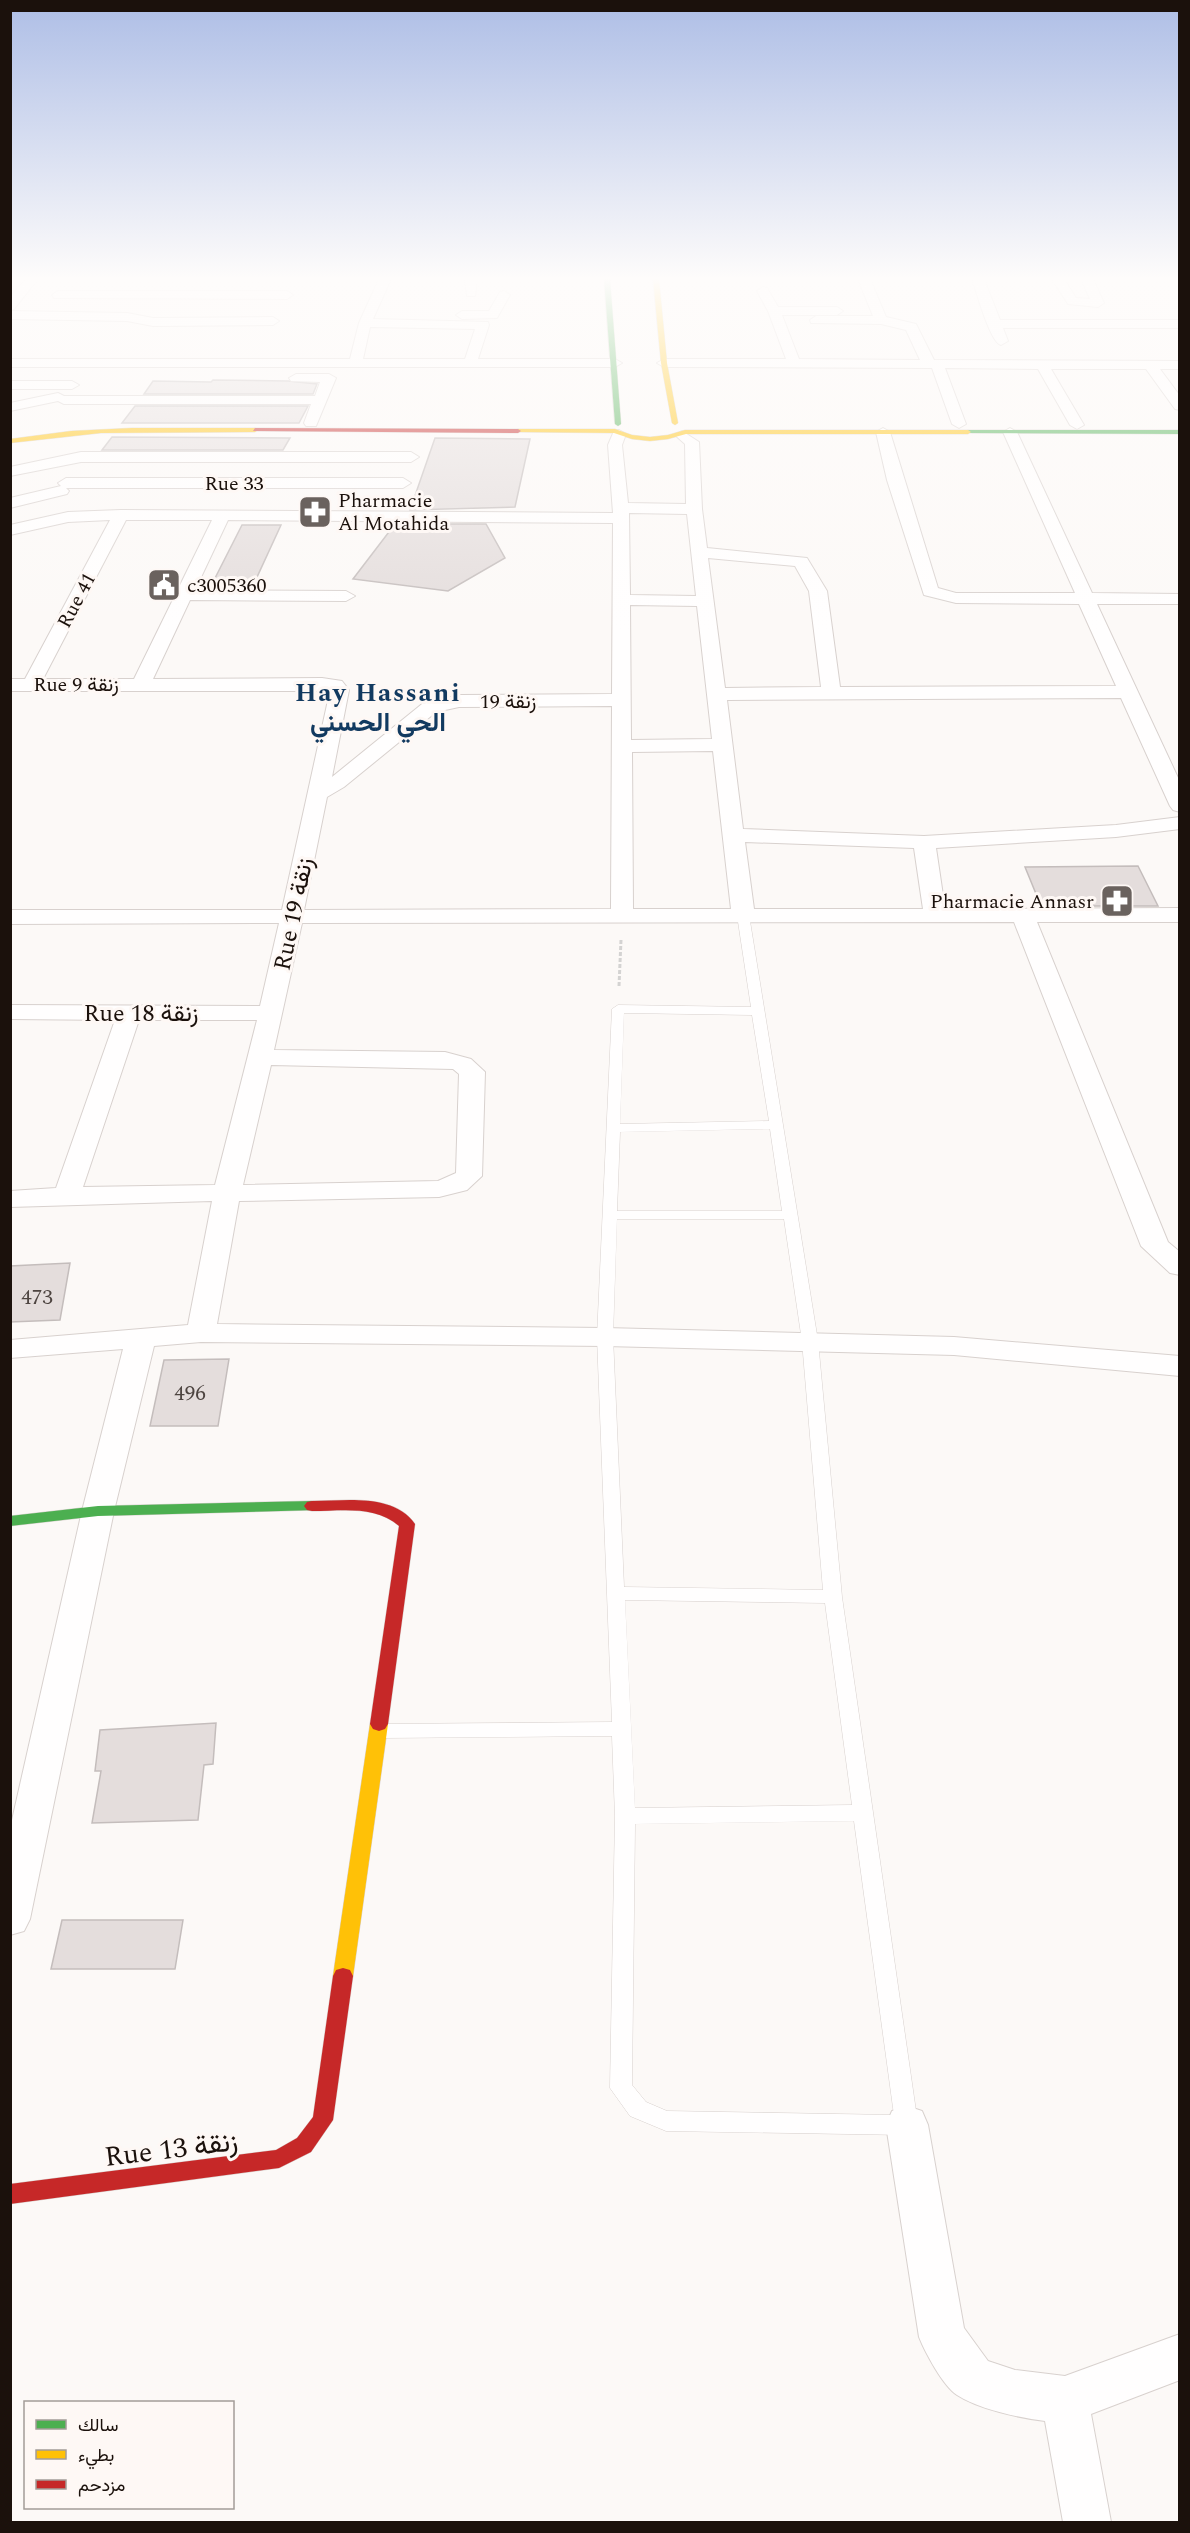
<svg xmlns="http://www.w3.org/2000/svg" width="1190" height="2533" viewBox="0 0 1190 2533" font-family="Spectral,Vazirmatn,serif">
  <rect width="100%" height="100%" fill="#fcf9f7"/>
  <g fill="#e4dddc" stroke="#c4bdbc" stroke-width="1.5">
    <polygon points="213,380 288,381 317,384 313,394 144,394 153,381 211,382"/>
    <polygon points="135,406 308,406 299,423 122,423"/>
    <polygon points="112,437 290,438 283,450 102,450"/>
    <polygon points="435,438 530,439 515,507 410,510"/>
    <polygon points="395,524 486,524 505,558 448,591 353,579"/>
    <polygon points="242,525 281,525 252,588 210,588"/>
    <polygon points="1138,866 1158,906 1041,906 1025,867"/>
    <polygon points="70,1263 60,1320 10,1322 10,1266"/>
    <polygon points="229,1359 218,1426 150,1426 164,1360"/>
    <polygon points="216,1723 213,1764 204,1765 198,1820 92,1823 101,1771 95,1771 100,1730"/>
    <polygon points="62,1920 183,1920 175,1969 51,1969"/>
  </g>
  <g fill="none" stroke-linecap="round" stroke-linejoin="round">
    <g stroke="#d8d1ce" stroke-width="1">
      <path id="lane" d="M 743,911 L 749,915 L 818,1341 L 842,1597 L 918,2125 L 915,2132 L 907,2135 L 666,2131 L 630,2116 L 610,2088 L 615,1816 L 612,1736 L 381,1738 L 374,1736 L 371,1731 L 374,1726 L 381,1724 L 612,1722 L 597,1337 L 612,1009 L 618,1005 L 751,1007 L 737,915 ZM 624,1013 L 752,1015 L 769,1121 L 620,1124 ZM 770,1129 L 782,1211 L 617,1211 L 620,1132 ZM 617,1219 L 784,1219 L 802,1341 L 823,1590 L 624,1587 L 613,1337 ZM 625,1600 L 825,1603 L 852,1805 L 635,1808 ZM 854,1821 L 894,2115 L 667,2111 L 646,2102 L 632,2085 L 635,1824 Z"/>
    </g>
    <g stroke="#d8d1ce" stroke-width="2">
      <g id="street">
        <polygon points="26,279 38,279 14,309 10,310 10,297"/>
        <path d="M 379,279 L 391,279 L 373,319 L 488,322 L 489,325 L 478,359 L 615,359 L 622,363 L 615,367 L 10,367 L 10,359 L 350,359 L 359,323 ZM 370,327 L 475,329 L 465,359 L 363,359 Z"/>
        <polygon points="465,279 477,279 475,296 467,296"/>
        <polygon points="858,279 870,279 886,317 916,324 934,360 1180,361 1180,369 1160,369 1180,396 1180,410 1175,409 1146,369 1051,369 1084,425 1077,429 1070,425 1038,369 945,368 966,424 959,428 952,424 932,368 664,367 657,363 664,359 786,359 768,311 757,291 763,287 767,288 778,307 837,307 843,311 837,315 782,315 799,359 920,360 906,330 881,324 811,323 810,320 816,316 873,316"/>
        <path d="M 972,279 L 984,279 L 1000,320 L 1180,320 L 1180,328 L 1003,328 L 1008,341 L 1001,345 C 990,342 977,293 972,279 Z"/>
        <polygon points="1052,279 1064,279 1076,298 1090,299 1081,279 1093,279 1104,303 1098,307 1068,304"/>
        <polygon points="58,291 287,291 293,295 287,299 54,298 52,295"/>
        <polygon points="504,291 510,295 497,318 462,319 456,315 462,311 489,311 500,292"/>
        <polygon points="10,311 127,313 153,318 273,317 279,321 273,325 153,326 127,321 10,319"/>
        <polygon points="296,374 329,374 336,378 316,426 306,426 304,423 311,404 64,404 58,401 10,411 10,403 58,393 64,396 315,396 320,382 291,381 289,378"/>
        <polygon points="10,381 72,381 79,385 72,389 10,389"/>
        <path d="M 883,428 L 890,432 L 938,588 L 956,593 L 1075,593 L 1003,432 L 1010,428 L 1017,432 L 1092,593 L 1180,594 L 1180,604 L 1097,604 L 1180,782 L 1180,812 L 1173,810 L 1170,806 L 1121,698 L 727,700 L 743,829 L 924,836 L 1116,825 L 1180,817 L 1180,829 L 1116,837 L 936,848 L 945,909 L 1180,908 L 1180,922 L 1037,922 L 1168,1242 L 1180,1252 L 1180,1275 L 1170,1273 L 1141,1246 L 1014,922 L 302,923 L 274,1050 L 445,1052 L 471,1059 L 485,1072 L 482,1176 L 467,1190 L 439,1197 L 239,1201 L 217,1324 L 605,1328 L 954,1337 L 1180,1356 L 1180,1376 L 954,1355 L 605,1346 L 201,1342 L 154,1346 L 114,1511 L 30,1919 L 24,1931 L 10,1935 L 10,1829 L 82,1511 L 123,1349 L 10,1358 L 10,1340 L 188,1325 L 212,1201 L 10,1207 L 10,1191 L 56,1188 L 115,1020 L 10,1019 L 10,1005 L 260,1006 L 279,923 L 10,924 L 10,910 L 282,910 L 330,691 L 10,691 L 10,679 L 25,679 L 110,520 L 68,522 L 10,535 L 10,525 L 68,512 L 121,510 L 613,513 L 608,445 L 614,431 L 619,430 L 626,434 L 622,445 L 628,503 L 686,504 L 685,444 L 675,435 L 682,431 L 699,442 L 702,509 L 707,548 L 807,558 L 827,591 L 840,687 L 1116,686 L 1079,604 L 956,603 L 924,595 L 887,480 L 876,432 ZM 629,513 L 687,514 L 696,596 L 630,595 ZM 126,520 L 212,520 L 134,679 L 43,679 ZM 228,520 L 613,523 L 612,694 L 459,695 L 422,704 L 332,777 L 349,690 L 342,681 L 322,678 L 153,679 L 190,600 L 346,601 L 355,596 L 346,591 L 195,590 ZM 708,558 L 795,566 L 809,591 L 821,687 L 725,688 ZM 630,605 L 697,606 L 712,739 L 631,740 ZM 612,706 L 611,909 L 304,910 L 327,797 L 344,787 L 436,712 L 459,707 ZM 713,751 L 731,909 L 633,909 L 632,752 ZM 745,842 L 914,848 L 923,909 L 754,909 ZM 139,1020 L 257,1020 L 215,1185 L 83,1187 ZM 271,1065 L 453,1069 L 459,1074 L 456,1173 L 438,1181 L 243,1185 Z"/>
        <polygon points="81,452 411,452 419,457 411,462 81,462 10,476 10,467"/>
        <polygon points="66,478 403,478 411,483 403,488 66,488 69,491 67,494 10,508 10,498 61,486 58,483"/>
        <path d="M 907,2106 L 922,2111 L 928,2125 L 964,2328 L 988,2361 L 1015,2370 L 1065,2376 L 1180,2334 L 1180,2380 L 1091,2414 L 1111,2522 L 1063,2522 L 1045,2421 C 1020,2418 978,2409 957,2395 C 943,2386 925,2352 919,2337 L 886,2125 L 892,2111 Z"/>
      </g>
    </g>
    <g stroke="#d8d1ce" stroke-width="1">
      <g id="fast">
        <polygon points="604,279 610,279 621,424 618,426 615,424"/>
        <polygon points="968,430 1180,430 1180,434 966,433"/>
        <polygon points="312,1501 317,1502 320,1506 317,1510 98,1516 10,1526 10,1516 98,1506"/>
      </g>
    </g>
    <g stroke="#d8d1ce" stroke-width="1">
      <g id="slow">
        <polygon points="653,279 659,279 667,363 678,423 675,425 672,423 661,363"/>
        <polygon points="132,428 255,428 258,430 255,432 101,433 10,443 10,439 71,431"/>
        <polygon points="518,429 615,429 632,435 650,437 668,435 685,430 968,430 971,432 968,434 686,434 668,439 650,441 632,439 614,433 516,432"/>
        <polygon points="379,1717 385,1719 388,1724 353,1976 350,1982 343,1984 336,1982 333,1976 370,1724 373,1719"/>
      </g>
    </g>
    <g stroke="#d8d1ce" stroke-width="1">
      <g id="jam">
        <polygon points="255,428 518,429 521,431 518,433 253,431"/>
        <path d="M 350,1500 C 373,1500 401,1503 415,1524 L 388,1724 L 385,1729 L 379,1731 L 373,1729 L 370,1724 L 399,1526 C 375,1505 342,1511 312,1511 L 307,1510 L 304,1506 L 307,1502 L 312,1501 Z"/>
        <polygon points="343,1968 350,1970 353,1976 333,2120 311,2152 279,2168 10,2204 10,2184 276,2150 297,2138 313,2117 333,1976 336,1970"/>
      </g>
    </g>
    <polyline stroke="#d4d3d2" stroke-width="3" stroke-dasharray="4 2" stroke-linecap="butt" points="619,986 621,940"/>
    <use href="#lane" fill="#fffefe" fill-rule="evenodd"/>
    <use href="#street" fill="#fffefe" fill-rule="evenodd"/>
    <use href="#fast" fill="#4caf50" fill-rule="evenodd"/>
    <use href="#slow" fill="#ffc107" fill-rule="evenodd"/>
    <use href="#jam" fill="#c62828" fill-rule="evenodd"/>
  </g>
  <linearGradient id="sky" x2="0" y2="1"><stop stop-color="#aebee6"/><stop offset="0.44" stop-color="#fefcfb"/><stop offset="1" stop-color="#fefcfb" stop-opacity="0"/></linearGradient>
  <rect width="1190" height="633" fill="url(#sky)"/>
  <defs>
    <g id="pharmacy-square" transform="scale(1.725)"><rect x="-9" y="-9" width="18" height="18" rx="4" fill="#6a625e" stroke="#fef8f5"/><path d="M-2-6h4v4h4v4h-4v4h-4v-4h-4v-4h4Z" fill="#fff"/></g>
    <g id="civic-square" transform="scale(1.725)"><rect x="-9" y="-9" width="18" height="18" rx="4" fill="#6a625e" stroke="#fef8f5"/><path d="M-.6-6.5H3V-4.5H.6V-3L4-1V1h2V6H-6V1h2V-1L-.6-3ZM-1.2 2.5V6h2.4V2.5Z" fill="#fff"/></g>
  </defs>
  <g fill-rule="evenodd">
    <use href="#pharmacy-square" x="315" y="512"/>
    <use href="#civic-square" x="164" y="585"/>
    <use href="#pharmacy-square" x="1117" y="901"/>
  </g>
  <g text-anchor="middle" stroke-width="6" stroke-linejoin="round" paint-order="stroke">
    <g font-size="20" fill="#1b110c" stroke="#fef8f5">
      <text x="234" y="490">Rue 33</text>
      <text transform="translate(76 600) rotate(-62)" y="7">Rue 41</text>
      <text x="76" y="691">Rue 9 زنقة</text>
      <text x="508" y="708">19 زنقة</text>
    </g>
    <g font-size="20" fill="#1b110c" stroke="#fef8f5" text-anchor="start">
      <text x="338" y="507">Pharmacie<tspan x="338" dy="23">Al Motahida</tspan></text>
      <text x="187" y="592">c3005360</text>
      <text x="1094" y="908" text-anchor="end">Pharmacie Annasr</text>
    </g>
    <g font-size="21" fill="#4d4440">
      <text x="37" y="1304">473</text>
      <text x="190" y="1400">496</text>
    </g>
    <g font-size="24" fill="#1b110c" stroke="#fef8f5">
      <text transform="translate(293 914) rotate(-78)" y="8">Rue 19 زنقة</text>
      <text x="141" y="1021">Rue 18 زنقة</text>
    </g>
    <g font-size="26" font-weight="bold" letter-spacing="1.5" fill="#123a60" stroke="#fef8f5">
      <text x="378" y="701">Hay Hassani<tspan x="378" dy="30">الحي الحسني</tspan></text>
    </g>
    <g font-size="28" fill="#1b110c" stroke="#fef8f5">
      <text transform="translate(171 2148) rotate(-7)" y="10">Rue 13 زنقة</text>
    </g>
  </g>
  <rect width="1190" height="2533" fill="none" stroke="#1b110c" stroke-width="24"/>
  <rect x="24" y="2401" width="210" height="108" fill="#fef8f5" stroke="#a39c98" stroke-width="1.5"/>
  <rect x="36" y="2420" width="30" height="9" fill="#4caf50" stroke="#a39c98" stroke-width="1.5"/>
  <text x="78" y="2431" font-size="18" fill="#1b110c">سالك</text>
  <rect x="36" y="2450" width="30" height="9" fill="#ffc107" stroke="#a39c98" stroke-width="1.5"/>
  <text x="78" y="2461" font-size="18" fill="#1b110c">بطيء</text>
  <rect x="36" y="2480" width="30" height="9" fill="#c62828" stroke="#a39c98" stroke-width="1.5"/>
  <text x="78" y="2491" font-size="18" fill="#1b110c">مزدحم</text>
</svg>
